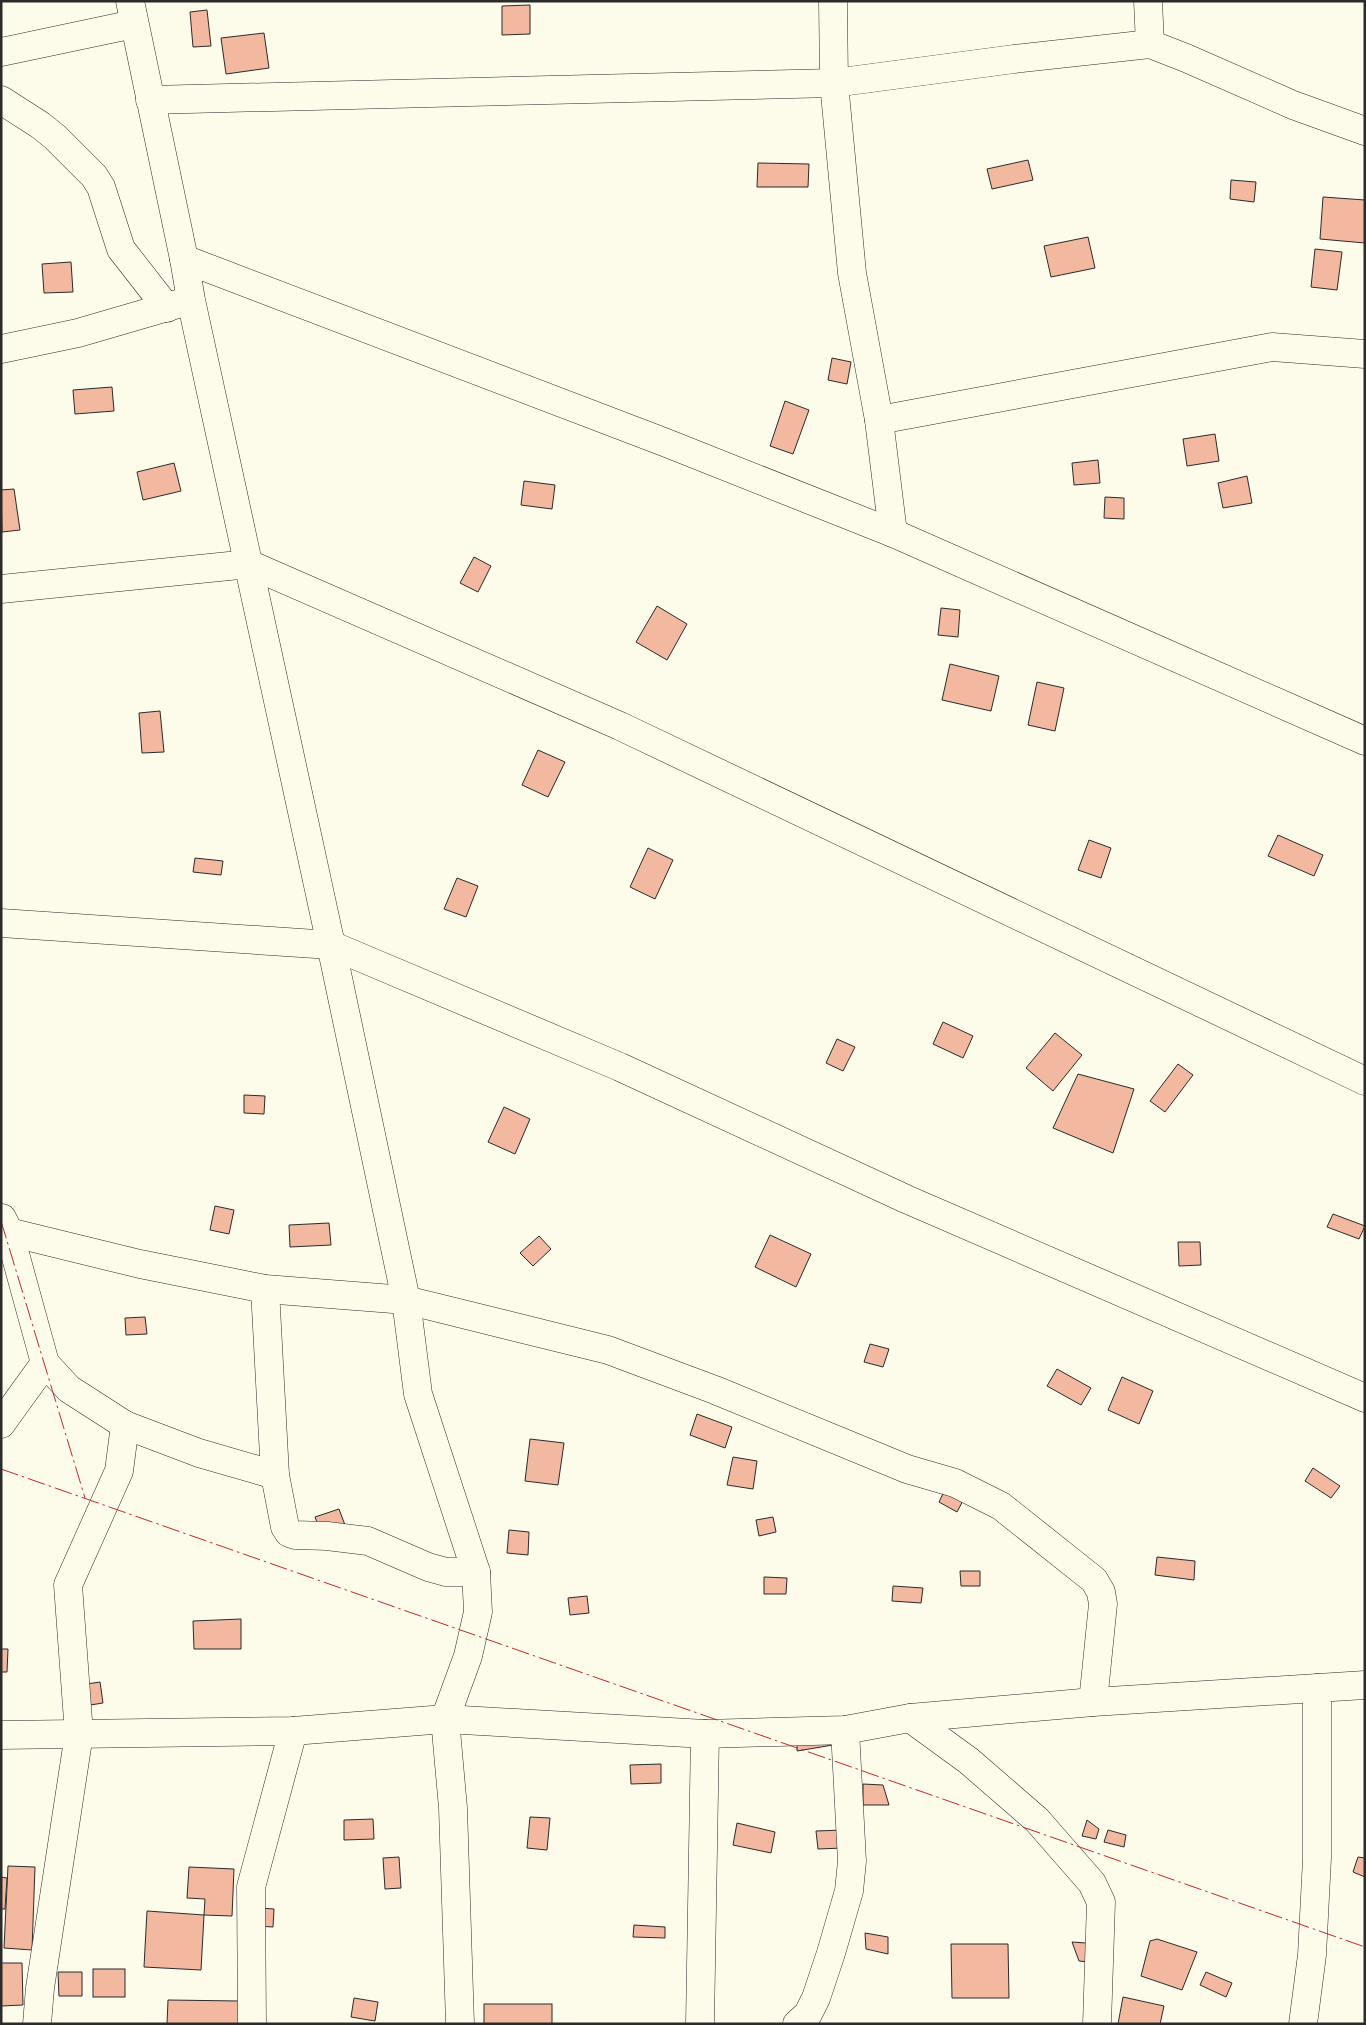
<svg xmlns="http://www.w3.org/2000/svg" width="1366" height="2025" viewBox="0 0 1366 2025" font-family="Manrope,sans-serif">
  <rect width="100%" height="100%" fill="#fdfbea"/>
  <g fill="#f2b8a0" stroke="#2b2b2b">
    <polygon points="530,5 530,34 502,35 502,6"/>
    <polygon points="207,10 211,46 193,47 190,12"/>
    <polygon points="264,33 269,68 226,74 221,38"/>
    <polygon points="1028,160 1033,180 992,189 987,169"/>
    <polygon points="758,163 809,164 808,187 757,187"/>
    <polygon points="1231,180 1256,182 1254,202 1230,199"/>
    <polygon points="1323,197 1365,200 1365,243 1320,239"/>
    <polygon points="1088,237 1095,268 1051,277 1044,246"/>
    <polygon points="1315,249 1342,252 1337,290 1311,287"/>
    <polygon points="71,262 73,292 44,293 42,264"/>
    <polygon points="832,358 851,362 847,384 828,380"/>
    <polygon points="112,387 114,411 75,414 73,390"/>
    <polygon points="785,401 809,410 793,454 770,446"/>
    <polygon points="1215,434 1219,461 1187,466 1183,439"/>
    <polygon points="1098,460 1100,483 1074,485 1072,463"/>
    <polygon points="174,463 181,491 143,500 137,472"/>
    <polygon points="1247,476 1252,503 1223,508 1218,483"/>
    <polygon points="524,481 555,485 552,509 521,505"/>
    <polygon points="14,489 20,530 2,532 1,490"/>
    <polygon points="1105,497 1124,498 1124,519 1104,518"/>
    <polygon points="474,557 491,566 478,592 460,583"/>
    <polygon points="657,606 687,624 667,660 636,642"/>
    <polygon points="941,608 960,610 958,637 938,635"/>
    <polygon points="950,664 999,676 991,711 942,700"/>
    <polygon points="1037,682 1064,688 1055,731 1028,725"/>
    <polygon points="160,711 164,752 142,753 139,713"/>
    <polygon points="538,750 565,762 548,797 522,785"/>
    <polygon points="1278,835 1323,855 1314,876 1268,856"/>
    <polygon points="1089,840 1111,848 1101,878 1078,870"/>
    <polygon points="648,848 673,860 655,899 630,887"/>
    <polygon points="195,858 223,861 221,875 193,872"/>
    <polygon points="457,878 478,886 466,917 444,909"/>
    <polygon points="943,1022 973,1036 963,1058 933,1044"/>
    <polygon points="1055,1033 1082,1055 1053,1091 1026,1068"/>
    <polygon points="837,1039 855,1047 843,1071 826,1063"/>
    <polygon points="1178,1064 1193,1075 1165,1112 1150,1101"/>
    <polygon points="1078,1074 1134,1089 1113,1153 1053,1128"/>
    <polygon points="244,1095 265,1096 264,1114 244,1113"/>
    <polygon points="504,1107 530,1119 515,1154 488,1142"/>
    <polygon points="215,1206 234,1210 229,1234 210,1230"/>
    <polygon points="1333,1214 1365,1226 1359,1239 1327,1227"/>
    <polygon points="329,1223 331,1245 290,1247 289,1225"/>
    <polygon points="770,1235 811,1254 796,1287 755,1267"/>
    <polygon points="539,1236 551,1249 533,1266 520,1253"/>
    <polygon points="1178,1242 1200,1242 1201,1265 1179,1266"/>
    <polygon points="145,1317 147,1334 126,1335 125,1318"/>
    <polygon points="870,1344 889,1349 883,1367 864,1362"/>
    <polygon points="1057,1369 1091,1388 1081,1405 1047,1386"/>
    <polygon points="1122,1377 1153,1391 1139,1424 1108,1410"/>
    <polygon points="697,1414 732,1427 725,1448 690,1435"/>
    <polygon points="530,1439 564,1443 558,1485 525,1481"/>
    <polygon points="733,1457 757,1461 753,1489 727,1485"/>
    <polygon points="1313,1468 1340,1486 1331,1498 1305,1481"/>
    <polygon points="947,1485 966,1495 957,1512 939,1502"/>
    <polygon points="339,1509 345,1525 321,1533 315,1517"/>
    <polygon points="773,1517 776,1532 759,1536 756,1520"/>
    <polygon points="509,1530 529,1532 528,1555 507,1553"/>
    <polygon points="1157,1557 1195,1561 1194,1580 1155,1575"/>
    <polygon points="960,1571 980,1571 980,1586 961,1586"/>
    <polygon points="764,1577 787,1578 786,1594 764,1594"/>
    <polygon points="893,1586 923,1588 921,1603 892,1601"/>
    <polygon points="587,1596 589,1613 570,1615 568,1598"/>
    <polygon points="241,1619 241,1649 194,1649 193,1621"/>
    <polygon points="1,1649 8,1649 7,1672 1,1672"/>
    <polygon points="100,1682 103,1703 84,1706 80,1685"/>
    <polygon points="832,1731 833,1745 797,1751 797,1732"/>
    <polygon points="661,1764 661,1783 631,1784 630,1765"/>
    <polygon points="863,1784 883,1785 889,1805 863,1805"/>
    <polygon points="530,1817 550,1818 547,1850 527,1848"/>
    <polygon points="373,1819 374,1839 344,1840 344,1820"/>
    <polygon points="1087,1820 1099,1829 1096,1839 1082,1836"/>
    <polygon points="737,1823 775,1832 771,1853 733,1845"/>
    <polygon points="844,1830 843,1848 818,1849 816,1831"/>
    <polygon points="1108,1830 1126,1835 1124,1847 1104,1842"/>
    <polygon points="399,1857 401,1888 385,1889 383,1858"/>
    <polygon points="1358,1857 1365,1858 1365,1877 1353,1872"/>
    <polygon points="8,1866 35,1867 32,1950 4,1948"/>
    <polygon points="189,1867 234,1869 232,1916 204,1915 205,1899 187,1898"/>
    <polygon points="1,1877 7,1878 5,1909 1,1909"/>
    <polygon points="259,1908 274,1909 273,1927 258,1926"/>
    <polygon points="147,1911 204,1915 201,1970 144,1967"/>
    <polygon points="634,1925 665,1927 665,1938 633,1937"/>
    <polygon points="865,1933 888,1937 888,1954 866,1949"/>
    <polygon points="1157,1939 1197,1952 1182,1990 1141,1976 1150,1941"/>
    <polygon points="1072,1942 1100,1944 1099,1963 1079,1961"/>
    <polygon points="951,1944 1008,1944 1009,1998 952,1998"/>
    <polygon points="1,1963 22,1963 23,2005 1,2006"/>
    <rect x="93" y="1969" width="32" height="28"/>
    <polygon points="58,1972 82,1972 82,1996 59,1996"/>
    <polygon points="1206,1972 1232,1983 1226,1997 1200,1985"/>
    <polygon points="1123,1997 1164,2006 1160,2024 1118,2024"/>
    <polygon points="354,1998 378,2002 375,2021 351,2017"/>
    <polygon points="168,2000 239,2001 239,2024 167,2024"/>
    <rect x="484" y="2004" width="68" height="20"/>
  </g>
  <g fill="none" stroke-linecap="round" stroke-linejoin="round">
    <g stroke="#2b2b2b" stroke-width="29">
      <g id="street">
        <polyline points="130,1 184,259 191,300 331,945 406,1300 418,1394 476,1572 478,1612 468,1656 445,1719 453,1808 460,2024"/>
        <polyline points="833,1 834,83 852,273 879,420 893,533"/>
        <polyline points="1148,1 1150,44"/>
        <polyline points="1,52 134,24"/>
        <polyline points="1,100 40,125 55,137 94,176 101,187 121,249 167,308"/>
        <polyline points="150,100 834,83 1014,59 1150,44 1186,58 1293,105 1365,131"/>
        <polyline points="184,259 664,442 893,533 1365,741"/>
        <polyline points="1,349 78,333 181,303"/>
        <polyline points="879,420 1272,347 1365,354"/>
        <polyline points="1,589 249,564 620,726 1365,1081"/>
        <polyline points="1,923 331,945 620,1067 906,1199 1365,1398"/>
        <polyline points="2,1218 9,1232 45,1363 69,1389 125,1425 199,1453 275,1475"/>
        <polyline points="1,1233 9,1232 140,1264 265,1289 406,1300 608,1350 715,1390 907,1469 955,1483 1001,1506 1094,1580 1101,1592 1103,1604 1093,1702"/>
        <polyline points="265,1289 275,1475 285,1527 289,1533 295,1535 327,1536 368,1541 428,1567 446,1572 476,1572"/>
        <polyline points="1,1424 45,1363"/>
        <polyline points="910,1718 969,1761 1037,1820 1092,1883 1101,1902 1097,2024"/>
        <polyline points="1,1735 293,1731 445,1719 705,1734 845,1730 910,1718 1093,1702 1365,1685"/>
        <polyline points="37,2024 40,1988 79,1734 68,1585 119,1471 125,1425"/>
        <polyline points="252,2024 251,1887 293,1731"/>
        <polyline points="700,2024 705,1734"/>
        <polyline points="797,2024 808,2014 816,1998 831,1953 849,1891 852,1861 845,1730"/>
        <polyline points="1303,2024 1312,1955 1317,1858 1317,1688"/>
      </g>
    </g>
    <use href="#street" stroke="#fdfbea" stroke-width="28"/>
    <g stroke="#c62828" stroke-width="1" stroke-dasharray="18 4 2.5 4" stroke-linecap="butt">
      <polyline points="1,1221 85,1498"/>
      <polyline points="1,1469 1365,1947"/>
    </g>
  </g>
  <rect width="1366" height="2025" fill="none" stroke="#2b2b2b" stroke-width="5"/>
</svg>
